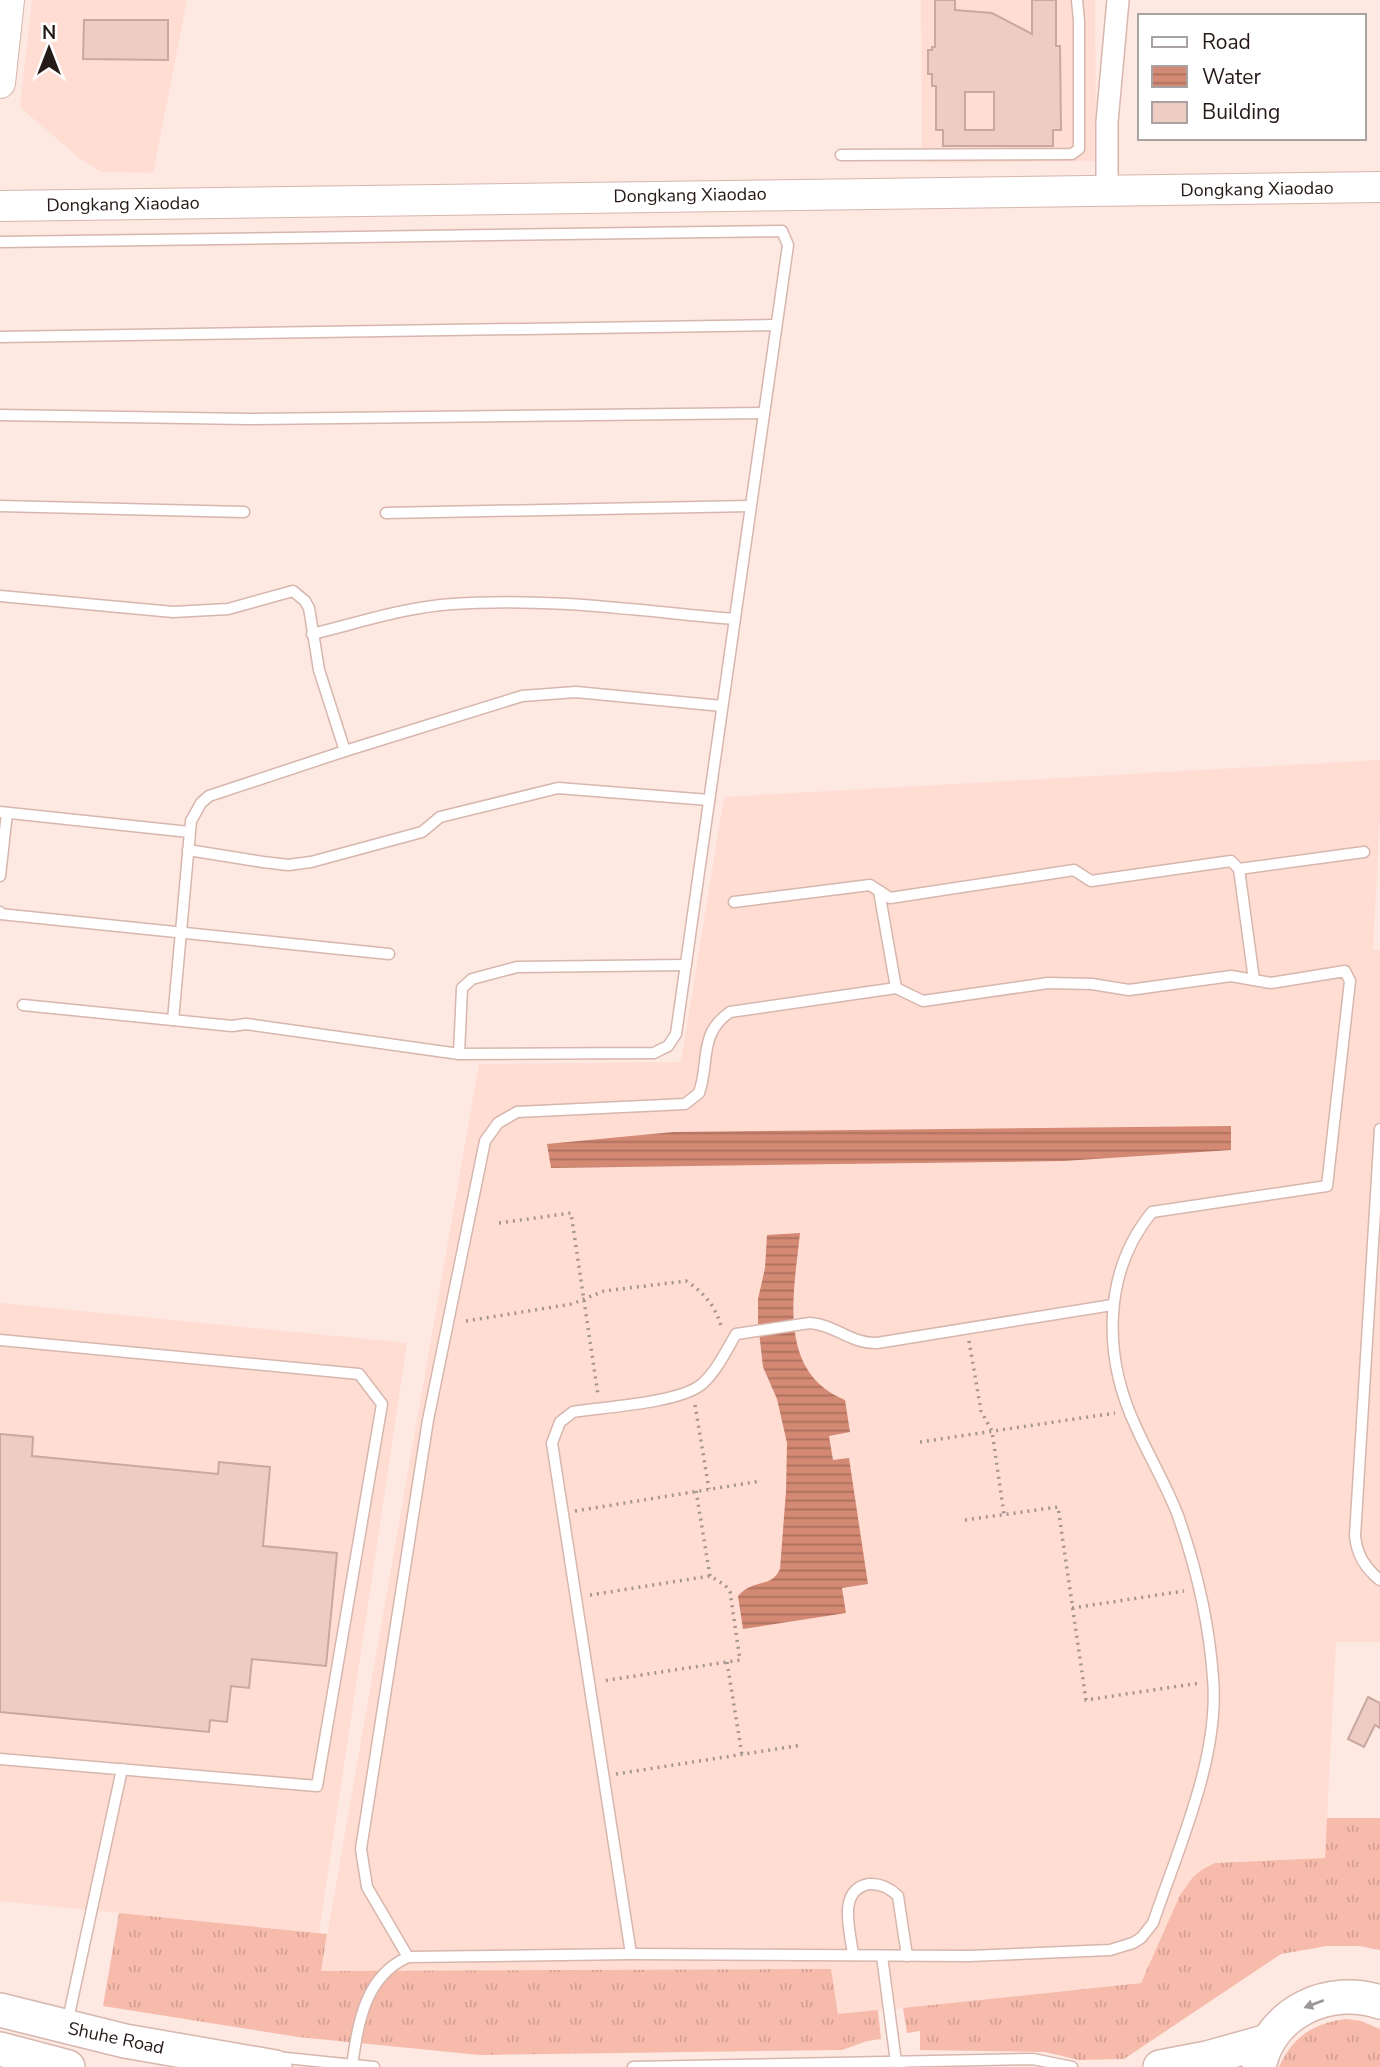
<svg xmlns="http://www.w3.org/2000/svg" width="1380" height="2067" viewBox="0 0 1380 2067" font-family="'Nunito Sans',sans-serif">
  <defs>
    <pattern id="grass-tufts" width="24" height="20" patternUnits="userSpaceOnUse" patternTransform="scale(1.75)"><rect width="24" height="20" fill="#f7bbab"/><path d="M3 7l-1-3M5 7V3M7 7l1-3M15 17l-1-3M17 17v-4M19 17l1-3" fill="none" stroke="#d4a092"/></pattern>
    <pattern id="water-rules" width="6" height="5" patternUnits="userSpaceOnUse" patternTransform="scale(1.75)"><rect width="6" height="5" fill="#d38974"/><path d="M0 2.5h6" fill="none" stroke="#ab6f5e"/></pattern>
  </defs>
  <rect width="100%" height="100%" fill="#fde8e2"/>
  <g fill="#ffddd3">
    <polygon points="32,0 187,0 153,173 101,172 78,157 20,107"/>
    <polygon points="921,0 1095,0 1096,161 922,163"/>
    <polygon points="1380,760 1380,814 1373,950 1380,950 1380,1642 1336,1642 1325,1858 1215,1863 1203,1869 1193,1877 1180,1895 1141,1983 838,2015 831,1969 321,1971 479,1064 681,1062 724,797"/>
    <polygon points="0,1303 407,1343 319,1933 0,1901"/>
  </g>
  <g fill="url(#grass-tufts)">
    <polygon points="1327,1818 1380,1818 1380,1950 1359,1946 1327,1946 1281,1954 1124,2059 1079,2060 1045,2052 920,2050 920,2031 907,2033 903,2008 1141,1983 1180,1895 1193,1877 1203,1869 1215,1863 1325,1858"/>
    <polygon points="119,1913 327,1934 321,1971 831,1969 838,2014 878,2010 881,2039 867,2041 842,2050 480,2055 298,2037 103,2006"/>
    <path d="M 1346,2019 L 1361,2021 L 1380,2029 L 1380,2067 L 1279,2067 C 1292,2037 1314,2023 1346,2019 Z"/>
  </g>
  <g fill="url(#water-rules)">
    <polygon points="1231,1126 1231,1150 1064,1161 551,1168 547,1144 673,1132"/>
    <path d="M 800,1233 C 794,1292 776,1372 845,1400 L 850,1432 L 829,1436 L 833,1460 L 849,1458 L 868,1584 L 842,1588 L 846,1613 L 743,1629 L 738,1596 C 753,1578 771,1589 780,1569 L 786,1491 L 787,1443 L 777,1399 L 763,1367 L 758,1323 L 758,1299 L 765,1268 L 767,1235 Z"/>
  </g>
  <g fill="#eeccc3" stroke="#c8a89f" stroke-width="2" fill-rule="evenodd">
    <path d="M 935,0 L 955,0 L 955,10 L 992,13 L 1032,34 L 1032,0 L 1056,0 L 1056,46 L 1060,46 L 1061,130 L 1053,130 L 1053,146 L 943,146 L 943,130 L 936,130 L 936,86 L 932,86 L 932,74 L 928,74 L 928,50 L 932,50 L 932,47 L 935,47 ZM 965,92 L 994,92 L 994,130 L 965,130 Z"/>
    <polygon points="84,20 168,20 168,60 83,59"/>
    <polygon points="0,1434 33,1437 32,1456 218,1474 219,1462 270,1467 263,1546 337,1553 326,1666 252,1659 249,1688 231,1686 227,1722 210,1720 209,1732 0,1712"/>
    <polygon points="1368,1697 1380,1703 1380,1728 1375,1725 1364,1747 1348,1739"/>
  </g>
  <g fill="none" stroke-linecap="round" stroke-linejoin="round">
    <g stroke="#d7b6ad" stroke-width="13">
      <g id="lane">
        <polyline points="841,155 1072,154 1079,149 1079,21 1077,0"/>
        <polyline points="0,242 782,231 788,245 676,1034 668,1046 654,1053 459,1054 246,1024 232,1026 23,1005"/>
        <polyline points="0,337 775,325"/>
        <polyline points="0,415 248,419 763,413"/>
        <polyline points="0,506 244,512"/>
        <polyline points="386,513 750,506"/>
        <polyline points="0,596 173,612 228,609 293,591 305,601 309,608 319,670 345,751"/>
        <path d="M 312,634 C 358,623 405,607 453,604 C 546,597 641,611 734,619"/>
        <polyline points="0,812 189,832"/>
        <polyline points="188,850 263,862 288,865 311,862 422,832 440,817 558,788 709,800"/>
        <polyline points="1239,869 1254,980"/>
        <polyline points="0,876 7,813"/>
        <polyline points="879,891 896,988"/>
        <polyline points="734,902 870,885 890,898 1074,870 1091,881 1231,861 1239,869 1364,852"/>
        <polyline points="0,912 0,914 389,954"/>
        <polyline points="173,1020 191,821 201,803 209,796 345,751 522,696 576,692 722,706"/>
        <polyline points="459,1054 462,988 472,979 517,967 686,965"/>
        <path d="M 1380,1129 L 1355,1536 C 1357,1555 1365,1568 1380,1580"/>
        <polyline points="0,1340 359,1374 382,1404 317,1786 0,1759"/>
        <path d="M 631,1954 L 552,1443 L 560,1422 L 573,1412 C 604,1407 680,1403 702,1384 C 716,1372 726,1351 736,1334 L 810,1323 C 836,1325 851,1344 877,1343 L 1112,1305"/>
        <path d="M 853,1955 C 851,1933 836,1890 869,1884 C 881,1883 890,1888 898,1896 L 907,1956"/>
        <polyline points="882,1956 896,2062 900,2065"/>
        <polyline points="72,2023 69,2015 122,1769"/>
        <polyline points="276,2057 374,2067"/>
        <path d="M 352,2066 C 358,2023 365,1976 408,1957 L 631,1954 L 969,1956 L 1110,1950 L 1133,1943 L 1141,1938 L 1153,1923 C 1178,1849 1220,1757 1213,1678 C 1209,1622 1196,1566 1177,1513 C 1165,1483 1149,1456 1136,1427 C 1103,1357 1102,1273 1152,1212 L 1327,1186 L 1350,981 L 1345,971 L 1271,983 L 1231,976 L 1129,990 L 1092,984 L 1048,983 L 923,1001 L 896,988 L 730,1012 C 698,1034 710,1062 699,1093 L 685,1104 L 517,1112 L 498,1123 L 485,1141 L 428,1420 L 361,1849 L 367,1887 L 408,1957"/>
        <polyline points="633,2067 1033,2059 1072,2067"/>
      </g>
    </g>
    <g stroke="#d7b6ad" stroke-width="24">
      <polyline id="street" points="1107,190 1107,122 1118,0"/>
    </g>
    <g stroke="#d7b6ad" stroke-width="32">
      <g id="secondary">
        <polyline points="0,83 9,0"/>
        <polyline points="0,206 1380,187"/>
      </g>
    </g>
    <g stroke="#d7b6ad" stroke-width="36">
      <g id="primary">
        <polyline points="0,2010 125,2041 275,2067"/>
        <polyline points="0,2049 68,2067"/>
        <polyline points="1160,2067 1207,2058 1268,2041"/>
        <path d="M 1259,2067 C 1270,2012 1329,1985 1380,2002"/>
      </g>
    </g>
    <g stroke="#a5948f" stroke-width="3.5" stroke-dasharray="2 5" stroke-linecap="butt">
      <polyline points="499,1223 571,1213 598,1395"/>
      <path d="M 466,1321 L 572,1304 L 604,1291 L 686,1281 C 705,1293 717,1308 722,1330"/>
      <polyline points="969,1341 981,1411 992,1431 1004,1514"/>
      <polyline points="695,1405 709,1489"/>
      <polyline points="920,1442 1115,1413"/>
      <polyline points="696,1491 710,1576"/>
      <polyline points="575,1511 761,1481"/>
      <polyline points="965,1520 1058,1507 1086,1700 1200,1683"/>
      <polyline points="590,1595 710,1576 725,1585 730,1592 740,1660 602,1681"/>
      <polyline points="1072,1608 1184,1591"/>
      <polyline points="727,1662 742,1755"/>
      <polyline points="616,1774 802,1745"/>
    </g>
    <use href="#lane" stroke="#fff" stroke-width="10"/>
    <use href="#street" stroke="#fff" stroke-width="21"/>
    <use href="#secondary" stroke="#fff" stroke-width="30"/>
    <use href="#primary" stroke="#fff" stroke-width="33"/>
  </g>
  <defs><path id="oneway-solid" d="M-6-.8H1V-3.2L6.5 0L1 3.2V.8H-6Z" transform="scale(1.75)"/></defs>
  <use fill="#9d9897" href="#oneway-solid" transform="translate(1314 2004) rotate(159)"/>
  <g text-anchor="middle" stroke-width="5" stroke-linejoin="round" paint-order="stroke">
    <g font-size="18" fill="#261a17" stroke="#fff">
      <text transform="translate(1257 189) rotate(-1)" y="6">Dongkang Xiaodao</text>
      <text transform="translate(690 195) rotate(-1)" y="6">Dongkang Xiaodao</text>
      <text transform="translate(123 204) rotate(-1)" y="6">Dongkang Xiaodao</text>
      <text transform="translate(116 2038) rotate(12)" y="6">Shuhe Road</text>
    </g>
  </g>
  <rect x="1138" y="14" width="228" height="126" fill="#ffffff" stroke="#a8a3a2" stroke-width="2"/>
  <rect x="1152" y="37" width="35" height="10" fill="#ffffff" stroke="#a8a3a2" stroke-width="2"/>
  <text x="1202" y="49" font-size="21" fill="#261a17">Road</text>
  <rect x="1152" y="66" width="35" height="21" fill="url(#water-rules)" stroke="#a8a3a2" stroke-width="2"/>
  <text x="1202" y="84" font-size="21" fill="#261a17">Water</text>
  <rect x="1152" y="102" width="35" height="21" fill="#eeccc3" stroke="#a8a3a2" stroke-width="2"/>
  <text x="1202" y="119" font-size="21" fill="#261a17">Building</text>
  <g transform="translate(49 49)" stroke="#ffffff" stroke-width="5" paint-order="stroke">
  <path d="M0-5L12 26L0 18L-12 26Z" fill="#261a17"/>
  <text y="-10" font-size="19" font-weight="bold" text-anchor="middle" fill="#261a17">N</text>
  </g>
</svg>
